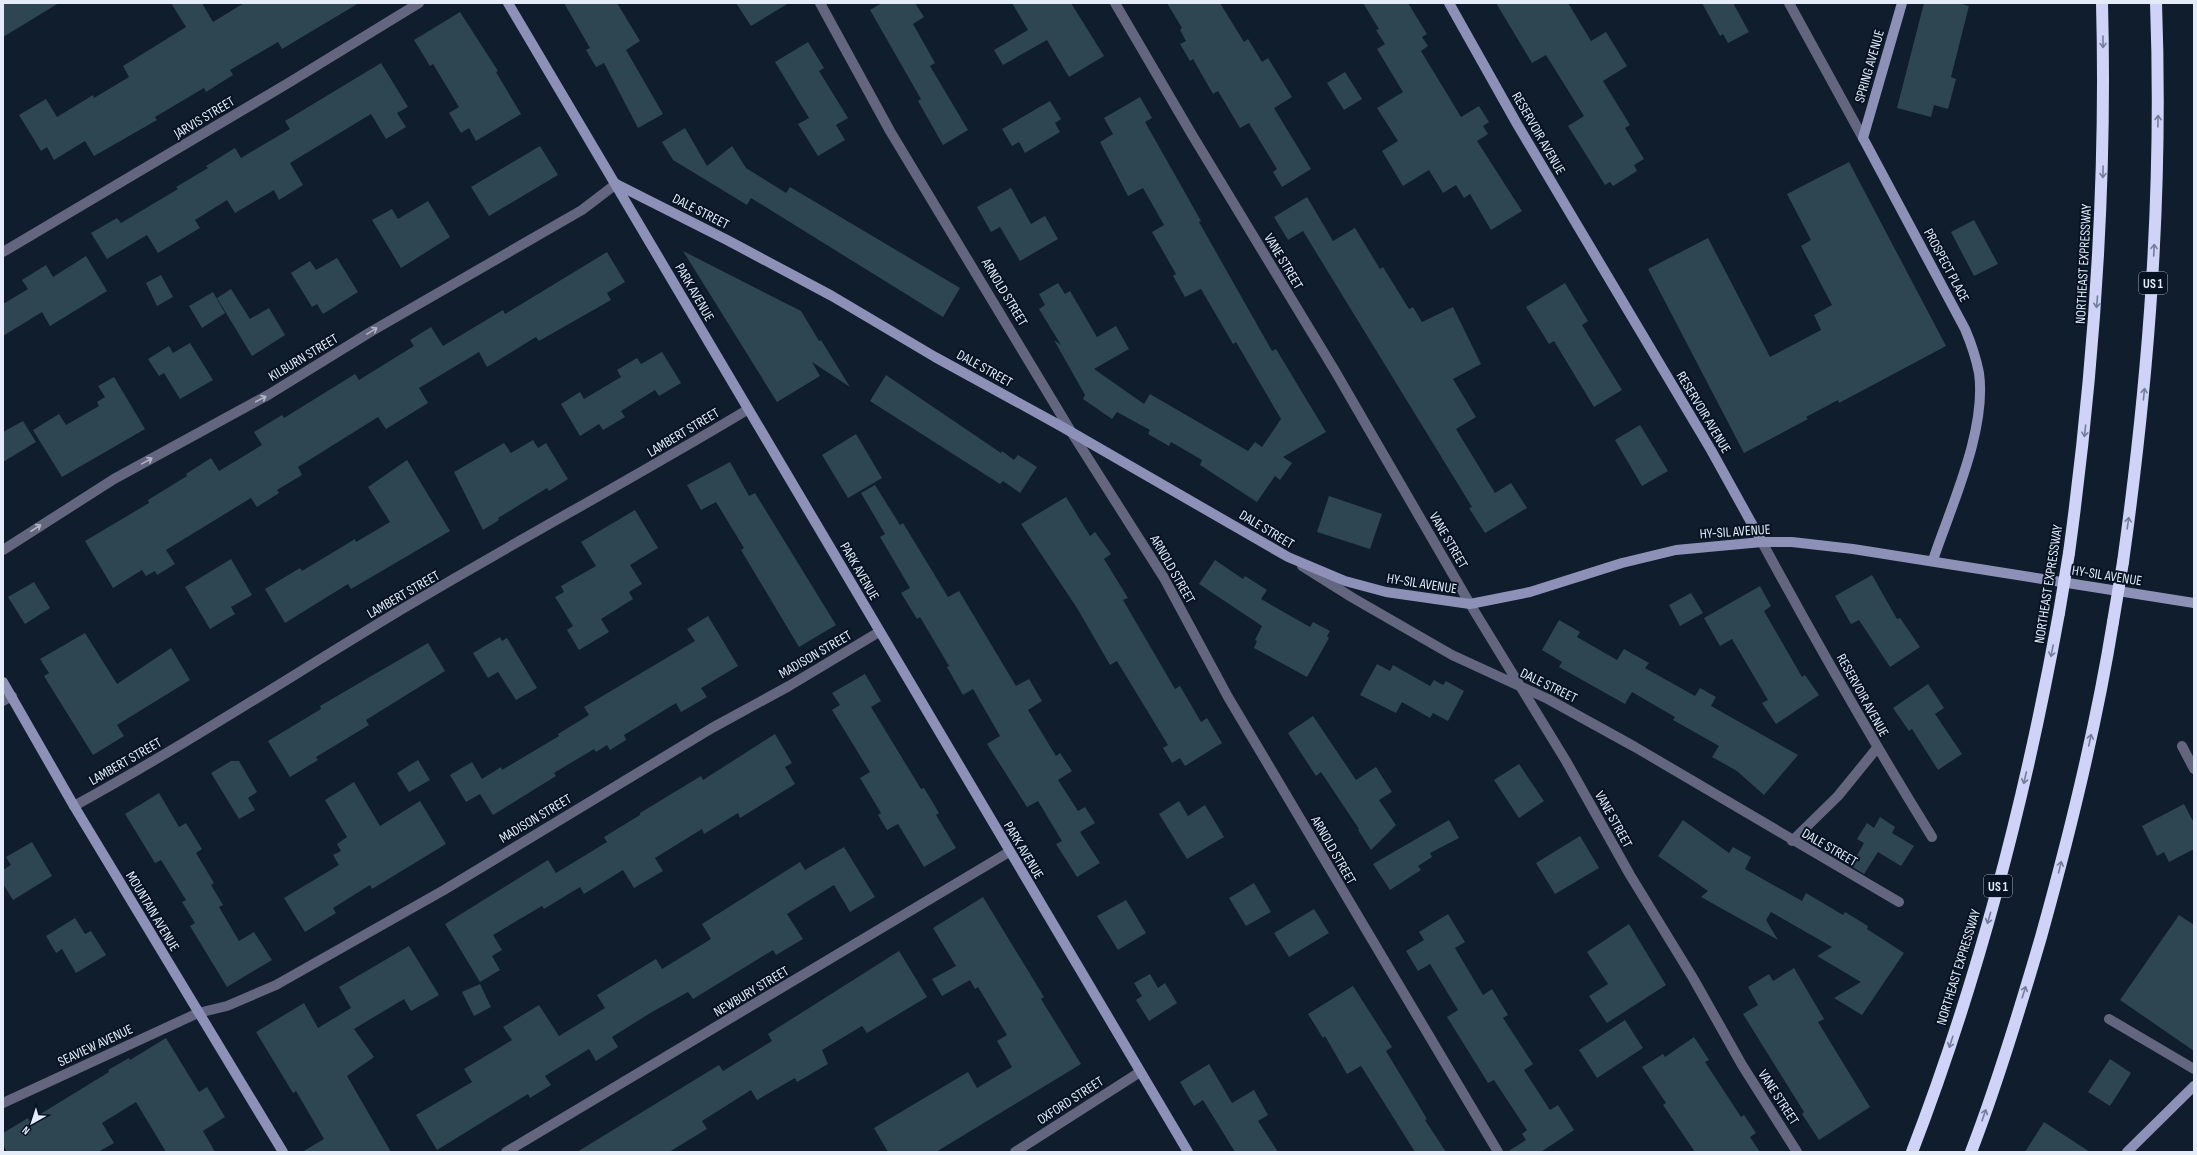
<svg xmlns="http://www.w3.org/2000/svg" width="2197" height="1155" viewBox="0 0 2197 1155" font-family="'Sofia Sans Condensed',sans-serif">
  <rect width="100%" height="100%" fill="#0f1d2d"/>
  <g fill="#2d4652">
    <polygon points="3,3 59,3 3,37"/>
    <polygon points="171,3 202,3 213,22 244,3 359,3 282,49 278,42 230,70 233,75 206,92 204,88 155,117 157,120 94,156 85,141 54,160 47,147 41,151 19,115 46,99 57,117 93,95 94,98 129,77 123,66 186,27"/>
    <polygon points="564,3 617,3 640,41 626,50 663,114 638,128 604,63 596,67 586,50 590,48"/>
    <polygon points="736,3 789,3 751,26"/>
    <polygon points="882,3 915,3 924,17 913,24 935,63 930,66 968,130 943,145 918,101 921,99 870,10"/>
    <polygon points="1012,3 1071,3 1104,56 1069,77 1047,40 1003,65 994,50 1028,30"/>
    <polygon points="1167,3 1220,3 1244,42 1248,39 1262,62 1268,58 1292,97 1274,108 1311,169 1282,187 1273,172 1277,169 1249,123 1240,128 1218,91 1213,94 1193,59 1190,61 1180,44 1186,41 1180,30 1182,28"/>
    <polygon points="1363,3 1408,3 1427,34 1422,37 1428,46 1421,51 1461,117 1479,106 1489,122 1483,126 1488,134 1477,141 1522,211 1491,230 1470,194 1464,198 1456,185 1443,193 1429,170 1403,186 1382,151 1398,141 1377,108 1403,92 1377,49 1385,44 1376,30 1379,29"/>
    <polygon points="1496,3 1568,3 1591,41 1606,32 1627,66 1603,81 1630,125 1625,128 1644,159 1634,165 1637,171 1613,186 1610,182 1605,185 1568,126 1584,116 1546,55 1532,63"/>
    <polygon points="1702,3 1733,3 1749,32 1728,43 1723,34 1720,36"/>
    <polygon points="1924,3 1958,3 1969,6 1951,77 1956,79 1948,109 1934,105 1931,117 1897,108"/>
    <polygon points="460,12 498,71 496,72 521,114 476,141 469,128 461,133 449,113 459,107 433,64 430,66 414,40"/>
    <polygon points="808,42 824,68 819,71 848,118 836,125 845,140 818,156 798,124 809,118 775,62"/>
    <polygon points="381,63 408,107 397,113 406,127 386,139 371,114 290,163 303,185 279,200 274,190 235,213 227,200 195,220 200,228 158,253 147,235 107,259 91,233 117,218 121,223 178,189 176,187 208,168 206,166 235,148 241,158 290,129 285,121"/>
    <polygon points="1345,72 1362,99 1344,110 1327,83"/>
    <polygon points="1140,97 1152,118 1145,122 1201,221 1199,222 1272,351 1276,349 1326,432 1283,457 1292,463 1280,480 1275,476 1257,502 1200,465 1202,460 1171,442 1169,446 1148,434 1150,430 1117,412 1112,419 1083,399 1085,395 1054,340 1061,345 1039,309 1045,305 1039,294 1058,283 1065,294 1070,291 1097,337 1116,326 1129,349 1094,369 1144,404 1150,394 1248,451 1255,442 1262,447 1281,419 1236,342 1233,344 1201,289 1185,297 1173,276 1176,274 1152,232 1164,225 1143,188 1128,196 1100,142 1113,134 1104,118"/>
    <polygon points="1050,101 1061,119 1055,123 1060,132 1025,153 1019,142 1012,146 1002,129"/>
    <polygon points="685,128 707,166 732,146 746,168 786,193 790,187 960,288 943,317 751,198 747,205 673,160 662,142"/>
    <polygon points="540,146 558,175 489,216 471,187"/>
    <polygon points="1849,162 1946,346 1839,403 1838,400 1806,417 1808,419 1744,453 1648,269 1708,238 1770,357 1821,330 1814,315 1832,305 1801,246 1811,240 1787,194"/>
    <polygon points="1011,188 1031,224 1045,216 1058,239 1020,261 1000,227 991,232 977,207"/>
    <polygon points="1307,197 1333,241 1355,228 1380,269 1383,267 1409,309 1413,307 1422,322 1453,307 1481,364 1453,379 1476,417 1456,429 1495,493 1511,483 1527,508 1485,533 1469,508 1472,507 1303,231 1288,240 1274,217"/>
    <polygon points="428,201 450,237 401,268 372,220 392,209 398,219"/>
    <polygon points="1974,220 1998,264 1974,276 1951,232"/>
    <polygon points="683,251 801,311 819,341 821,340 850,387 812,362 820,376 777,402"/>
    <polygon points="607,252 625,282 607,293 611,300 539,341 536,337 487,367 479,352 419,388 428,403 386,429 378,417 298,467 302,475 277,490 279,493 257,507 251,498 166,550 175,564 157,575 155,571 146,576 142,570 113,588 85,541 149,503 148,500 187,476 186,474 211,458 219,471 262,445 254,432 282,415 284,418 355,374 359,380 414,346 410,340 431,327 443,346 503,310 505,314"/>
    <polygon points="86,256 107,291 50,326 42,312 3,336 3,304 28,289 22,280 46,265 53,277"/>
    <polygon points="337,258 358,292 323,314 317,304 312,307 291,273 310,261 316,270"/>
    <polygon points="161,275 173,297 157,306 146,283"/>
    <polygon points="1565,283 1588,321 1582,325 1622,390 1594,407 1554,341 1549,344 1526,307"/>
    <polygon points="231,289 250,319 269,308 285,335 252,356 217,298"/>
    <polygon points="213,292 225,313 202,328 189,306"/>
    <polygon points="190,343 213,380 180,399 164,373 159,376 148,359 169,346 173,353"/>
    <polygon points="662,352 681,383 659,396 655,390 621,411 625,417 603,430 599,424 580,436 561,404 580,392 584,399 621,377 617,370 637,358 641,364"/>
    <polygon points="886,375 1001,453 1002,451 1014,460 1018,455 1037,467 1020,493 1003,481 1000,484 870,401"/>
    <polygon points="114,377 145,429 62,477 33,430 59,414 66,425 99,406 97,402 105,397 98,386"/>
    <polygon points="23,421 36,442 3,462 3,432"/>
    <polygon points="1640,425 1668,471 1642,486 1615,440"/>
    <polygon points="856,434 882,478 848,498 822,455"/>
    <polygon points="533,440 538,448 546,443 568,479 549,491 547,488 498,518 499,520 483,530 454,472 504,443 511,453"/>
    <polygon points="407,460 450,531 351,589 348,584 285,623 265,589 300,568 302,571 355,539 356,542 390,522 368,487"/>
    <polygon points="730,462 749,496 755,493 836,625 799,647 741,550 744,548 716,502 701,510 687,485"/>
    <polygon points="875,485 900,525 903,523 948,597 959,591 1016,686 1029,679 1042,701 1028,710 1056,756 1060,753 1072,771 1058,780 1078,811 1085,807 1095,823 1080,832 1100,863 1077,877 1056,844 1062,841 1038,801 1027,807 987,744 1000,736 973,689 963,695 947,667 949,666 920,617 917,619 901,593 910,588 880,537 885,534 861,493"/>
    <polygon points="1329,496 1382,514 1370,549 1317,532"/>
    <polygon points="1066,497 1090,536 1095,532 1111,554 1104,559 1128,598 1123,600 1175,689 1180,686 1201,722 1207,718 1222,743 1185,766 1180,758 1172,763 1163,748 1168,745 1117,661 1110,665 1077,608 1021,524"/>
    <polygon points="635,510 658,548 630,565 642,584 629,592 633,599 601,619 609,632 579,650 567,630 573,626 555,597 564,592 561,586 596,566 581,542"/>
    <polygon points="231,559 252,595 231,607 235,614 210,629 185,587"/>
    <polygon points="1215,560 1243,579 1245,576 1267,590 1261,599 1310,627 1313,622 1330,631 1327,636 1329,638 1307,677 1254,648 1257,641 1255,640 1262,626 1199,584"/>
    <polygon points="1872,575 1897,619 1900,618 1920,647 1890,667 1859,620 1851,624 1835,596"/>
    <polygon points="34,582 50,608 25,624 8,597"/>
    <polygon points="1760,586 1771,606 1764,611 1802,677 1805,675 1819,695 1776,724 1762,703 1768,700 1732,639 1720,646 1704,618"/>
    <polygon points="1691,593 1703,613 1680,626 1669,605"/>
    <polygon points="708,616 738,666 701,688 707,697 681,712 676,703 624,735 626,740 610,750 607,745 596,752 594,749 554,773 556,776 493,815 480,794 466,802 450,775 472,762 482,779 501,767 502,770 559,736 558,734 589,715 584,707 695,641 687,629"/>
    <polygon points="1559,620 1580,632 1577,637 1617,660 1624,649 1649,663 1645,668 1695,696 1700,688 1716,697 1711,706 1798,755 1764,795 1737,771 1712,757 1719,746 1673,720 1675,717 1632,692 1625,704 1559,667 1562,662 1542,650"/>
    <polygon points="85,633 117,684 171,648 190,680 117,725 124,736 93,755 44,676 49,673 40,659"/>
    <polygon points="500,637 502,641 507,638 537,688 516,700 498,672 488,678 473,653"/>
    <polygon points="428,643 445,671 366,720 369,725 316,757 318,760 290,777 268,741 321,709 320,706"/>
    <polygon points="1377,664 1390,671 1393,665 1430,686 1434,680 1443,685 1446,681 1464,691 1448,721 1433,713 1430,718 1402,702 1396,713 1360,695"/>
    <polygon points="865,674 881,701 871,707 921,789 924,788 939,813 936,815 956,848 924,867 898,824 887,830 878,815 881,813 860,778 870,772 832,710 840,705 832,693"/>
    <polygon points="1928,684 1944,708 1935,714 1962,754 1938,770 1912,729 1909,731 1893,708"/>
    <polygon points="1313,716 1356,780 1376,767 1392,792 1379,800 1396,825 1371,850 1358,830 1359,829 1321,772 1316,776 1288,733"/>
    <polygon points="775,734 792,763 785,767 795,784 740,818 738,813 704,834 702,829 655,858 663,871 634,888 623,870 584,894 580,887 544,909 542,906 493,935 502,950 492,956 500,970 480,982 445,924 548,860 556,873 607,842 604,837 640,815 640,813 701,776 703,780"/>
    <polygon points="418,760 430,780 409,792 397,773"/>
    <polygon points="231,761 239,761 257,792 248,798 255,810 239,819 211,773"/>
    <polygon points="1519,764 1544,801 1519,818 1494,780"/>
    <polygon points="354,782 380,826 420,801 446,844 372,889 370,885 333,908 336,913 305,932 284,898 339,865 333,855 341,851 337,844 347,837 325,800"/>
    <polygon points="159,793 179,827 186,823 202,849 196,853 214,883 211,885 223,905 219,907 239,941 254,932 272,960 227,987 190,926 195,923 182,902 186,900 161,860 155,863 125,814"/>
    <polygon points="1179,801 1188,816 1205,805 1224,837 1187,859 1159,814"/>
    <polygon points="2184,804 2194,823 2194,849 2169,862 2164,852 2157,856 2142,826"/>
    <polygon points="1880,817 1895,827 1892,833 1914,846 1901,866 1878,852 1864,874 1851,866 1864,843 1857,839 1867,823 1874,828"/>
    <polygon points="1449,820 1459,838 1430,853 1432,857 1418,866 1421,870 1390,890 1373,864"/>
    <polygon points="1683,820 1729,853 1733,847 1751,857 1745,869 1802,901 1806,893 1843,915 1845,912 1868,926 1867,929 1904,953 1862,1015 1834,998 1861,982 1817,956 1832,947 1771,912 1766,920 1778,940 1701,897 1708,891 1658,856"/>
    <polygon points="1580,836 1599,868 1555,894 1536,863"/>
    <polygon points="32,842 52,876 13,900 3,884 3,870 11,865 6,857"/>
    <polygon points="844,847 875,897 850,912 834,885 787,914 803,939 776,955 773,950 693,999 688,992 652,1012 612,1037 618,1047 596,1061 589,1049 545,1076 551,1085 530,1098 528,1094 437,1150 416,1115 472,1082 464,1069 512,1040 503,1027 539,1005 559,1036 605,1008 597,995 656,959 662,969 711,939 702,924 800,862 805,870"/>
    <polygon points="1254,883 1271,912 1246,926 1229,898"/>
    <polygon points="983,897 1044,997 1041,999 1081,1064 936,1152 888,1152 874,1128 968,1072 977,1088 1012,1067 997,1041 1007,1035 978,987 975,989 970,980 942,996 932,979 956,966 933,928"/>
    <polygon points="1126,900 1146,933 1118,950 1097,916"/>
    <polygon points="1314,909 1329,933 1289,957 1274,933"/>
    <polygon points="1448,914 1465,942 1455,948 1483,995 1492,989 1508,1015 1503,1018 1533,1064 1524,1070 1550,1110 1558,1105 1574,1130 1541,1152 1507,1152 1526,1140 1522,1134 1527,1130 1494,1080 1488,1083 1447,1017 1458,1010 1430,964 1418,971 1406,951 1424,940 1419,932"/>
    <polygon points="2179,915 2194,925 2194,1051 2120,1000"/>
    <polygon points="75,918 85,934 91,931 106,955 76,973 62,949 56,953 46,936"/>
    <polygon points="1629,924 1666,985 1607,1023 1589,996 1608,984 1587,952"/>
    <polygon points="409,946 439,995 411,1011 404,999 354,1029 374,1057 347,1076 391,1152 302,1152 324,1139 296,1091 293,1093 256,1032 304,1003 318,1028 351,1008 339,987"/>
    <polygon points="899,951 927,997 867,1033 862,1026 822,1050 828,1064 797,1082 795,1078 757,1100 751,1090 702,1121 707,1129 669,1152 577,1152 719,1065 723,1071 772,1041 768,1034"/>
    <polygon points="1794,968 1824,1019 1818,1022 1870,1107 1819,1140 1802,1114 1804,1112 1743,1014 1758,1005 1748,987 1769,974 1773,981"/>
    <polygon points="1150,974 1158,988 1165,983 1177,1003 1149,1021 1136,1000 1142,996 1134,983"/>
    <polygon points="480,984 491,1007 474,1016 462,992"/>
    <polygon points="1353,986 1392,1047 1386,1051 1427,1119 1425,1120 1446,1152 1415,1152 1361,1066 1347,1074 1325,1036 1323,1038 1308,1014"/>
    <polygon points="1625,1020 1643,1048 1597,1078 1579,1050"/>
    <polygon points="1694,1037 1709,1060 1705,1062 1741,1117 1744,1115 1756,1133 1750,1137 1760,1152 1695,1152 1663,1105 1666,1103 1642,1067 1663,1054 1665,1057"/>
    <polygon points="166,1038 199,1092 207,1087 225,1117 203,1131 215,1152 166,1152 136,1102 102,1123 114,1143 98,1152 7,1152 3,1145 3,1133 28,1118 29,1121 109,1072 108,1070 129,1058 130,1060"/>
    <polygon points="2110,1059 2131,1073 2110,1106 2088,1092"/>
    <polygon points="1209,1064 1232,1103 1254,1090 1268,1115 1258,1121 1278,1152 1235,1152 1203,1100 1194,1106 1180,1082"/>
    <polygon points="2044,1122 2090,1152 2025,1152"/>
  </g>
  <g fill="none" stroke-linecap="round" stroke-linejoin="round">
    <g stroke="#63667e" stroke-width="10">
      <polyline points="820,3 890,131 1072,433 1164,578 1228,697 1498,1152"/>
      <polyline points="1115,3 1191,133 1335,371 1470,604 1566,761 1630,875 1693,978 1742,1065 1797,1152"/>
      <polyline points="1789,3 1863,138"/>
      <polyline points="3,252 290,82 419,3"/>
      <path d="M 1762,542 C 1816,642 1872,740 1932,837"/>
      <polyline points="3,550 114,479 268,395 372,331 582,210 616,184"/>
      <polyline points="1302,566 1353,598 1452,655 1548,699 1635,747 1899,902"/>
      <polyline points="3,701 12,696"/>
      <polyline points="2182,746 2194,769"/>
      <path d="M 74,806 C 187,744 294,674 404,608 C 518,540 634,478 747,410"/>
      <polyline points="1792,841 1838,796 1877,748"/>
      <polyline points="2109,1019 2194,1069"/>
      <polyline points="3,1103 198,1013 227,1006 276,985 444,890 712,728 789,686 879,632"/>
      <polyline points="506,1152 1009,852"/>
      <polyline points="1015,1152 1140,1072"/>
    </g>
    <g stroke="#8d91b8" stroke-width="10">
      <polyline points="508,3 1188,1152"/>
      <polyline points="1449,3 1517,124 1711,450 1762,542"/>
      <path d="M 1902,3 L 1863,138 L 1965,329 C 1971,343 1976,358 1979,373 C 1987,430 1951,506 1933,560"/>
      <polyline points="616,184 727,240 832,296 935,357 1059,425 1288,557 1345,581 1386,592 1470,604 1530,592 1622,563 1676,550 1762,542 1792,542 1853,549 2194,603"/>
      <polyline points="3,682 74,806 283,1152"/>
      <polyline points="2127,1152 2194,1086"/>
    </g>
    <g stroke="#ced3f7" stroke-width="12">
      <path d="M 2069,553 C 2094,369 2107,189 2102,3"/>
      <path d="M 2123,562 C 2149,375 2163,192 2156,3"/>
      <path d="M 1912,1152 C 1979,978 2026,796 2059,613"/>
      <path d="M 1971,1152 C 1998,1082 2020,1009 2041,937 C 2070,833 2096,728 2113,622"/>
    </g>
    <g stroke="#ced3f7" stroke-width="12">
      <polyline points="2059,613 2069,553"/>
      <polyline points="2113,622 2123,562"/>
    </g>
  </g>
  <defs><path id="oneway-shaft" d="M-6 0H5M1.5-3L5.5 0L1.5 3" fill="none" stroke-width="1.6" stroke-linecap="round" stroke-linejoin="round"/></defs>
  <g stroke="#747d98">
    <use href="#oneway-shaft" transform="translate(2103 42) rotate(89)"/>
    <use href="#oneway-shaft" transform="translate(2158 121) rotate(-89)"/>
    <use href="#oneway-shaft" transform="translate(2103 172) rotate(91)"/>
    <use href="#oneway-shaft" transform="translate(2154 250) rotate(-87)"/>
    <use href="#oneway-shaft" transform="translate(2097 302) rotate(95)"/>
    <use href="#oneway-shaft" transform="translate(2144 394) rotate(-84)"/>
    <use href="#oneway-shaft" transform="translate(2085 431) rotate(96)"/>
    <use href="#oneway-shaft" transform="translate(2128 523) rotate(-82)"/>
    <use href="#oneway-shaft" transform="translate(2052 651) rotate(101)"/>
    <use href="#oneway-shaft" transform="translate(2090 740) rotate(-78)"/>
    <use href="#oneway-shaft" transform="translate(2025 778) rotate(103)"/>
    <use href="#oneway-shaft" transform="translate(2060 867) rotate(-76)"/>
    <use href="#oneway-shaft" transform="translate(1989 918) rotate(106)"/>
    <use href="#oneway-shaft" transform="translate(2024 992) rotate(-72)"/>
    <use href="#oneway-shaft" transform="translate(1951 1042) rotate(108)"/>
    <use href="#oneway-shaft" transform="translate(1984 1115) rotate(-71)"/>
  </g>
  <g stroke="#b0b6c7">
    <use href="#oneway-shaft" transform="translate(372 331) rotate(-31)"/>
    <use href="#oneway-shaft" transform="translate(261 399) rotate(-28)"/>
    <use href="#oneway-shaft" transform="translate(147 461) rotate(-29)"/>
    <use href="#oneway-shaft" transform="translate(36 528) rotate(-33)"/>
  </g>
  <g text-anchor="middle" stroke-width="4" stroke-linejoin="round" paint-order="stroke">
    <g fill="#071323" stroke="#a1abb8" stroke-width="1">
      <rect x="2139" y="272" width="28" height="22" rx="3"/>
      <rect x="1984" y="875" width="28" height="22" rx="3"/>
    </g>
    <g font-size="13" font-weight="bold" fill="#e3ecf8">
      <text x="2153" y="288">US 1</text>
      <text x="1998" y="891">US 1</text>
    </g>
    <g font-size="14" fill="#e3ecf8" stroke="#071323">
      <text transform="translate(1869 66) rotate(-74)" y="5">SPRING AVENUE</text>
      <text transform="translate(204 117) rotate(-31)" y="5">JARVIS STREET</text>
      <text transform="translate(1539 133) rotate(60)" y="5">RESERVOIR AVENUE</text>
      <text transform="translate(701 211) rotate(27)" y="5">DALE STREET</text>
      <text transform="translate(1284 261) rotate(59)" y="5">VANE STREET</text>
      <text transform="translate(2083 264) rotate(-87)" y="5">NORTHEAST EXPRESSWAY</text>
      <text transform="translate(1947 265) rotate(62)" y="5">PROSPECT PLACE</text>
      <text transform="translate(695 292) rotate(60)" y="5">PARK AVENUE</text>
      <text transform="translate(1005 292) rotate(59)" y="5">ARNOLD STREET</text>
      <text transform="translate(303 357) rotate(-31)" y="5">KILBURN STREET</text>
      <text transform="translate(985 368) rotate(29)" y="5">DALE STREET</text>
      <text transform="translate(1704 412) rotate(59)" y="5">RESERVOIR AVENUE</text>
      <text transform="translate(683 432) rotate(-31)" y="5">LAMBERT STREET</text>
      <text transform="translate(1267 529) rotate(31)" y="5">DALE STREET</text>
      <text transform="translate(1735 531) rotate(-4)" y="5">HY-SIL AVENUE</text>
      <text transform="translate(1449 540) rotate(60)" y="5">VANE STREET</text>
      <text transform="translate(1173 569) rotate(60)" y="5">ARNOLD STREET</text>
      <text transform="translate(860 571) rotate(60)" y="5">PARK AVENUE</text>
      <text transform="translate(2107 575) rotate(9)" y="5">HY-SIL AVENUE</text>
      <text transform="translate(1422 583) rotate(9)" y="5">HY-SIL AVENUE</text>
      <text transform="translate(2048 584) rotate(-81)" y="5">NORTHEAST EXPRESSWAY</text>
      <text transform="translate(403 594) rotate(-30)" y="5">LAMBERT STREET</text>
      <text transform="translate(815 654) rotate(-30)" y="5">MADISON STREET</text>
      <text transform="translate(1549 685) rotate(26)" y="5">DALE STREET</text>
      <text transform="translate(1863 695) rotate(61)" y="5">RESERVOIR AVENUE</text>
      <text transform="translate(125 761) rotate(-30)" y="5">LAMBERT STREET</text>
      <text transform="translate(535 818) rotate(-31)" y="5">MADISON STREET</text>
      <text transform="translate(1614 819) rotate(61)" y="5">VANE STREET</text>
      <text transform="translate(1830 847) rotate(30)" y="5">DALE STREET</text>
      <text transform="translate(1024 850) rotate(59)" y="5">PARK AVENUE</text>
      <text transform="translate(1334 850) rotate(60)" y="5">ARNOLD STREET</text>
      <text transform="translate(153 911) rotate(59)" y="5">MOUNTAIN AVENUE</text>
      <text transform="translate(1958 967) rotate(-73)" y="5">NORTHEAST EXPRESSWAY</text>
      <text transform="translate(751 991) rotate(-31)" y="5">NEWBURY STREET</text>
      <text transform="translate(95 1045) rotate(-25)" y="5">SEAVIEW AVENUE</text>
      <text transform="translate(1779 1097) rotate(57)" y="5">VANE STREET</text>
      <text transform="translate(1070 1100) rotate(-33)" y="5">OXFORD STREET</text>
    </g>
  </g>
  <rect width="2197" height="1155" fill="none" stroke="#e3ecf8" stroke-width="8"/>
  <g transform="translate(32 1123) rotate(219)" stroke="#071323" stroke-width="3" paint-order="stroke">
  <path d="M0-3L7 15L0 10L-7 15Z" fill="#e3ecf8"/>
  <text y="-6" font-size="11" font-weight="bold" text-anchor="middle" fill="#e3ecf8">N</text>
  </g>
</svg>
